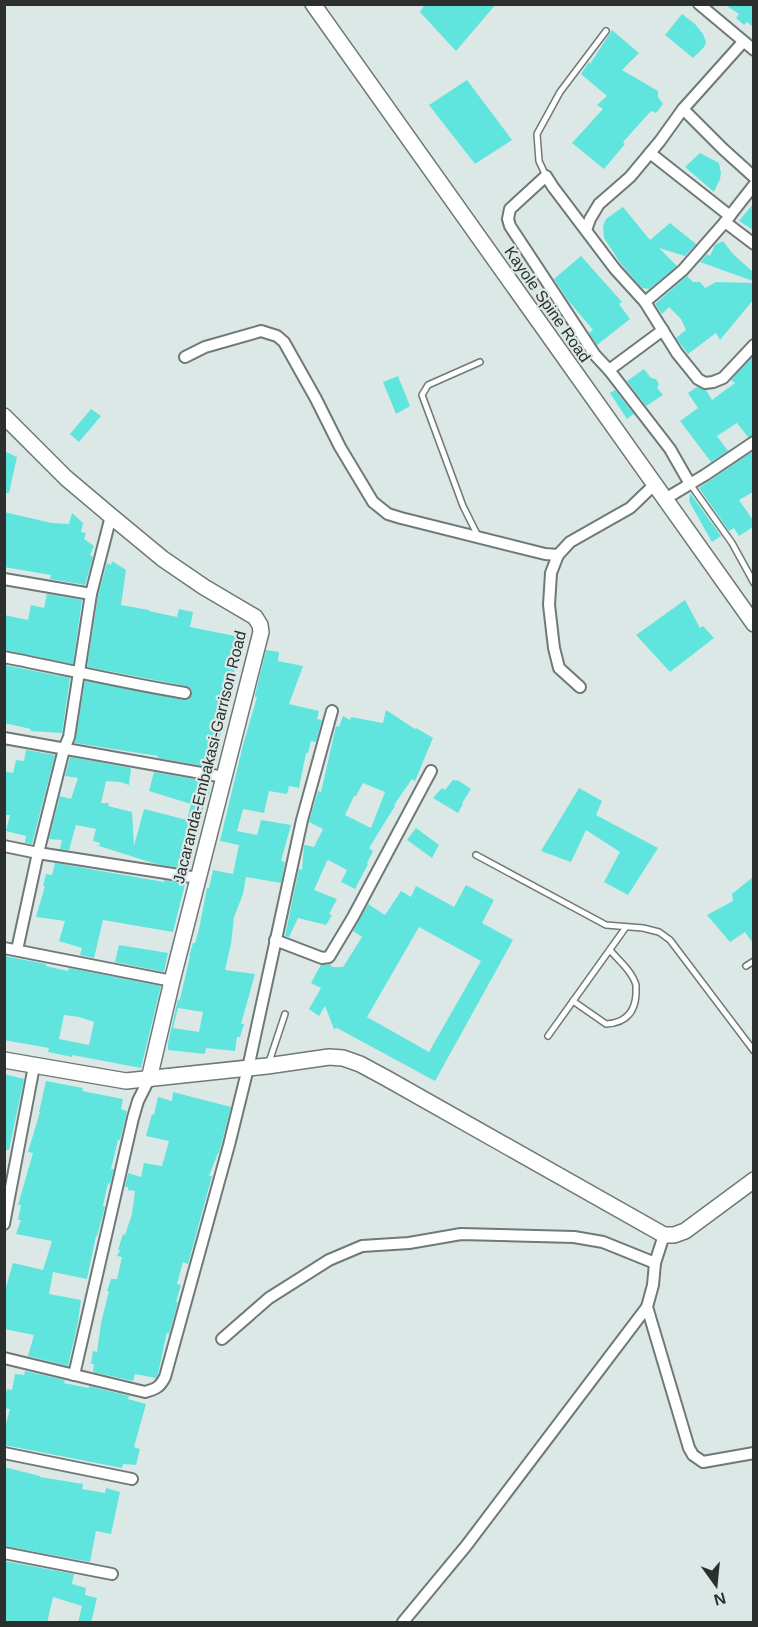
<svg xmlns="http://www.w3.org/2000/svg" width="758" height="1627" viewBox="0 0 758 1627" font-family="Helvetica,sans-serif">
  <rect width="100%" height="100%" fill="#dce8e6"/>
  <g fill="#5fe5dd" fill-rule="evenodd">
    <polygon points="425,4 496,4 456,51 420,12"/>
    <polygon points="724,4 753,4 753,27 747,22 744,25 736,18 739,14"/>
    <polygon points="682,14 695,24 703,34 706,42 704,47 693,58 665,35"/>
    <polygon points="612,30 639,53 622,70 658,91 658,97 663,104 656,113 651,111 623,142 625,144 604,169 572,143 603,109 597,105 607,96 581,74 589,62 590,64"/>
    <polygon points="467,80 512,140 475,164 429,105"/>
    <polygon points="700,153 719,163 721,173 720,179 714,192 685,167"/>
    <polygon points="753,204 753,230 739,221"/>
    <polygon points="623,207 650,240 670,223 696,244 685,256 659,248 677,266 649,289 642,288 621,264 604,238 603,226 606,219"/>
    <polygon points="723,241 733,254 753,272 753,281 700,262 707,254 710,256 715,245"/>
    <polygon points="581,256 622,302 619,304 630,319 597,345 589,333 593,330 567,299 554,279"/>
    <polygon points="687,276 693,282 700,282 705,288 716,282 753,283 753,300 720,340 716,333 688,354 676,338 686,330 681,319 669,307 662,314 655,304"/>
    <polygon points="753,356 753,435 748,437 737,423 717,436 728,451 711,462 680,421 698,408 688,393 697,387 706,390 712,400 735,383 731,380"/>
    <polygon points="644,369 651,378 656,379 659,384 657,388 663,395 646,406 627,381"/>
    <polygon points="398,376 410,406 396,414 383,382"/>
    <polygon points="615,390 634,414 627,419 610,393"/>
    <polygon points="91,409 101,416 79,442 70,434"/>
    <polygon points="4,451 17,457 9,493 4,493"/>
    <polygon points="753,451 753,492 739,500 753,520 753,527 739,536 734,528 729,531 699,488"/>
    <polygon points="690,493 721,536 712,542 689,501"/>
    <polygon points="4,512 52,523 69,524 72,513 83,523 81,532 86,533 84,539 94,546 90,555 93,557 85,585 50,579 51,575 4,567"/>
    <polygon points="112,561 126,570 121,605 149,610 149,611 177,617 179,609 193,612 190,627 240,637 227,713 221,734 211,756 214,757 210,767 158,758 158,756 75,743 85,681 184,700 188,700 192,695 192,690 186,686 87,667 98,596 107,563 111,565"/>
    <polygon points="47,594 82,600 73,664 4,650 4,615 28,620 31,605 44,608"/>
    <polygon points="685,600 700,628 703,626 714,638 670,672 636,635"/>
    <polygon points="266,650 279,652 278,661 303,666 289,704 319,711 317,719 322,720 316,742 311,741 308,753 306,753 299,788 289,786 287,794 269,791 264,813 243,809 237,831 257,835 261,820 291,825 281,861 285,862 281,883 246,877 243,894 234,917 231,944 225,970 255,974 241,1024 244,1024 240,1037 237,1037 235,1051 206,1048 205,1054 168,1050 168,1043 178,999 180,1000 173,1028 199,1032 203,1012 178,1008 190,956 189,956 193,943 195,943 199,929 207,888 209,888 213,870 233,874 239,845 220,841 243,745 257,697 255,697 255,695"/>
    <polygon points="4,665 70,678 62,733 30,731 31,729 4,723"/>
    <path d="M 386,710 L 415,729 L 416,728 L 433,738 L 415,781 L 412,779 L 394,805 L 395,806 L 369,848 L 373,851 L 367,863 L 368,864 L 355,889 L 341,882 L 347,870 L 328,860 L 327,861 L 314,890 L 337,899 L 329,914 L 332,915 L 326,925 L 298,918 L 289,937 L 285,936 L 299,869 L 302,870 L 304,845 L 314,847 L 323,829 L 309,822 L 318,791 L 321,792 L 336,726 L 339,727 L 343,716 L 350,720 L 351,717 L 383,723 ZM 363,783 L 385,792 L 371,828 L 345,815 L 354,796 L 356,796 Z"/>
    <polygon points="26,750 55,755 32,844 25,843 26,836 6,831 10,815 4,815 4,771 13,773 16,760 24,761"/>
    <polygon points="70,757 131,768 129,785 120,782 106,781 101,803 109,803 108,806 132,812 134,846 144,809 187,820 191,804 149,791 154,772 210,782 209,793 200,817 190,861 186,869 156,864 99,846 100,843 93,841 96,829 76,825 69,850 60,849 62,840 49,839 60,796 71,799 78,778 65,776"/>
    <polygon points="453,780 459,781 471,789 462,803 463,804 458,813 433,798 442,788 445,790"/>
    <polygon points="579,788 602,801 596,815 658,848 628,895 604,882 620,852 586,830 571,862 541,851"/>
    <polygon points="416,828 439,845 432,858 407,840"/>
    <polygon points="55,863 164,882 164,880 185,884 173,932 103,920 94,958 80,955 82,948 59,941 65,921 36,917 45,886 43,886 46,874 52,875"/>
    <polygon points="753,877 753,943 745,932 730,942 707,915 733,901 732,894"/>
    <path d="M 466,885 L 494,900 L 482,923 L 513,940 L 435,1081 L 337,1028 L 334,1029 L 325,1006 L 319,1016 L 309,1009 L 321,988 L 311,983 L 318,970 L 321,965 L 330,964 L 332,967 L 343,967 L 362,937 L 353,931 L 368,904 L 385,915 L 401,891 L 411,897 L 416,886 L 454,907 ZM 419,927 L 481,961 L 429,1052 L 367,1017 Z"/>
    <polygon points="119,945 168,953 164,972 115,962"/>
    <path d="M 4,956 L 46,964 L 46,966 L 68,971 L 69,968 L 161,986 L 141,1068 L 72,1055 L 72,1057 L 48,1052 L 49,1048 L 4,1040 ZM 64,1015 L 79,1017 L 94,1022 L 89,1045 L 59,1039 Z"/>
    <polygon points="4,1074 24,1079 9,1150 4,1150"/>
    <polygon points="46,1081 83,1088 82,1091 123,1099 121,1109 127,1111 120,1140 118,1140 111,1169 114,1169 110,1184 108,1183 103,1206 105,1207 97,1236 96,1236 87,1279 53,1272 49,1294 81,1300 78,1322 68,1366 28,1356 34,1335 4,1329 4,1294 13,1263 43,1270 52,1241 16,1234 21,1220 18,1220 21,1205 18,1205 33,1153 28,1152 40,1112 39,1112"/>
    <polygon points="173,1092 231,1107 219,1153 218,1153 209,1176 212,1176 188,1264 183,1262 177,1284 181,1285 176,1302 178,1302 169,1334 167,1332 158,1374 156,1378 135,1374 133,1381 93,1372 94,1364 91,1364 93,1351 97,1352 101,1323 109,1291 107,1291 111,1279 117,1279 122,1257 117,1256 120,1250 118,1250 123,1234 125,1235 132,1214 135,1191 128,1190 128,1187 125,1187 128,1173 141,1177 144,1163 162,1166 169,1141 146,1136 152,1114 154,1115 158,1097 172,1101"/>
    <polygon points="25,1371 65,1380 64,1383 89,1388 89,1386 129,1396 128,1399 146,1404 134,1447 140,1449 136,1465 123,1464 122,1468 4,1445 4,1431 10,1409 4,1408 4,1398 7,1389 12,1390 15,1374 24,1375"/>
    <polygon points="4,1467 40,1476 40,1477 83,1484 82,1489 105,1493 106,1488 120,1492 111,1534 96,1531 90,1562 4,1546"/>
    <polygon points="4,1561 74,1574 72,1584 86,1588 85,1595 97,1598 91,1623 78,1623 82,1606 53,1597 47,1623 4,1623"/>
  </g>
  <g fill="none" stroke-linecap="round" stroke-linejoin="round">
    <g stroke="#6f7978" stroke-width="8">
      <g id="lane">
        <polyline points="546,176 539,161 537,134 560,92 606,31"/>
        <polyline points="690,484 732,543 754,583"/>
        <polyline points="478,536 463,506 422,395 428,385 480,362"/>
        <polyline points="476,855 606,925 643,928 659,932 670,940 754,1051"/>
        <polyline points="746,966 754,961"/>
        <path d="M 573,1001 L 606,1024 C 625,1023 635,1013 636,994 C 636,992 636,986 636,985 C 632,971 618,960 610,950"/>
        <polyline points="548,1036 626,927"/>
        <polyline points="268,1065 285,1014"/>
      </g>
    </g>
    <g stroke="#6f7978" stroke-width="14">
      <g id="street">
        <polyline points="699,4 754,50"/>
        <polyline points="683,109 723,149 754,177"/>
        <polyline points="650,153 730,216"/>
        <polyline points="754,185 725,222 754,244"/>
        <polyline points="586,230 590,219 599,204 630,177 660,141 683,109 743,42"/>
        <polyline points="645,302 683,270 725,222"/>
        <polyline points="185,357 205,347 261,331 277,336 284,342 316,399 340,447 373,502 388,514 401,518 545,554 558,555 570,542 630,508 655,484"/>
        <polyline points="609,370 663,330"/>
        <polyline points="690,484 670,449 609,370 595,355 510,226 508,219 510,209 546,176 553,187 615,269 645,302 677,353 698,379 705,383 713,382 723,378 754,345"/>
        <polyline points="665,499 705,475 754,442"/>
        <polyline points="558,555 551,573 549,605 554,648 559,668 580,687"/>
        <polyline points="4,579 91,594"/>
        <path d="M 4,657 C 65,669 124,683 185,693"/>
        <polyline points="4,738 224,777"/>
        <polyline points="4,846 38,853 198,878"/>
        <polyline points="275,940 322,958 329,957 353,917 431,771"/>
        <polyline points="4,948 172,981"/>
        <polyline points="17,950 38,853 64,749 69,737 91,594 111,516"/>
        <polyline points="4,1224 34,1066"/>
        <polyline points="664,1235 655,1263 653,1285 647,1307 689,1448 693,1455 703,1462 754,1453"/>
        <polyline points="222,1339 269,1298 329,1260 362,1246 409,1243 461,1234 574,1237 603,1242 655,1263"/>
        <path d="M 4,1358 L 145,1392 C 156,1389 160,1387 165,1377 L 229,1145 L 248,1068 L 302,820 L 332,711"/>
        <polyline points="74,1375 133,1118 138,1101 149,1079"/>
        <polyline points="4,1453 132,1479"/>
        <polyline points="4,1553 112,1574"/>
        <polyline points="403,1622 466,1546 647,1307"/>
      </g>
    </g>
    <g stroke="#6f7978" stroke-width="18">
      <g id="secondary">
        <polyline points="313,4 754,624"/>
        <polyline points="4,416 66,478 111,516 163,559 204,587 255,617 260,625 261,632 172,981 149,1079"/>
        <polyline points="4,1060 126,1081 267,1066 329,1057 343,1058 360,1064 386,1078 664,1235 674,1235 685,1231 754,1180"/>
      </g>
    </g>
    <use href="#lane" stroke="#fff" stroke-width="5"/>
    <use href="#street" stroke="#fff" stroke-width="10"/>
    <use href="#secondary" stroke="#fff" stroke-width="15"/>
  </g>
  <g text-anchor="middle" stroke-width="4.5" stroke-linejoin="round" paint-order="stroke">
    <g font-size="16" fill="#2b2f2e" stroke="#dce8e6">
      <text transform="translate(548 304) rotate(55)" y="6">Kayole Spine Road</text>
      <text transform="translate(209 757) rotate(-76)" y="6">Jacaranda-Embakasi-Garrison Road</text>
    </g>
  </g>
  <rect width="758" height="1627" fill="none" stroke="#2b2f2e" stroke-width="12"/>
  <g transform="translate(716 1585) rotate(165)" stroke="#dce8e6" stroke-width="4.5" paint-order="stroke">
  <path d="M0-4.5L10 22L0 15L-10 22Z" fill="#2b2f2e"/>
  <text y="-9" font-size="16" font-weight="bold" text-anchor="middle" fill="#2b2f2e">N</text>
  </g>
</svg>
